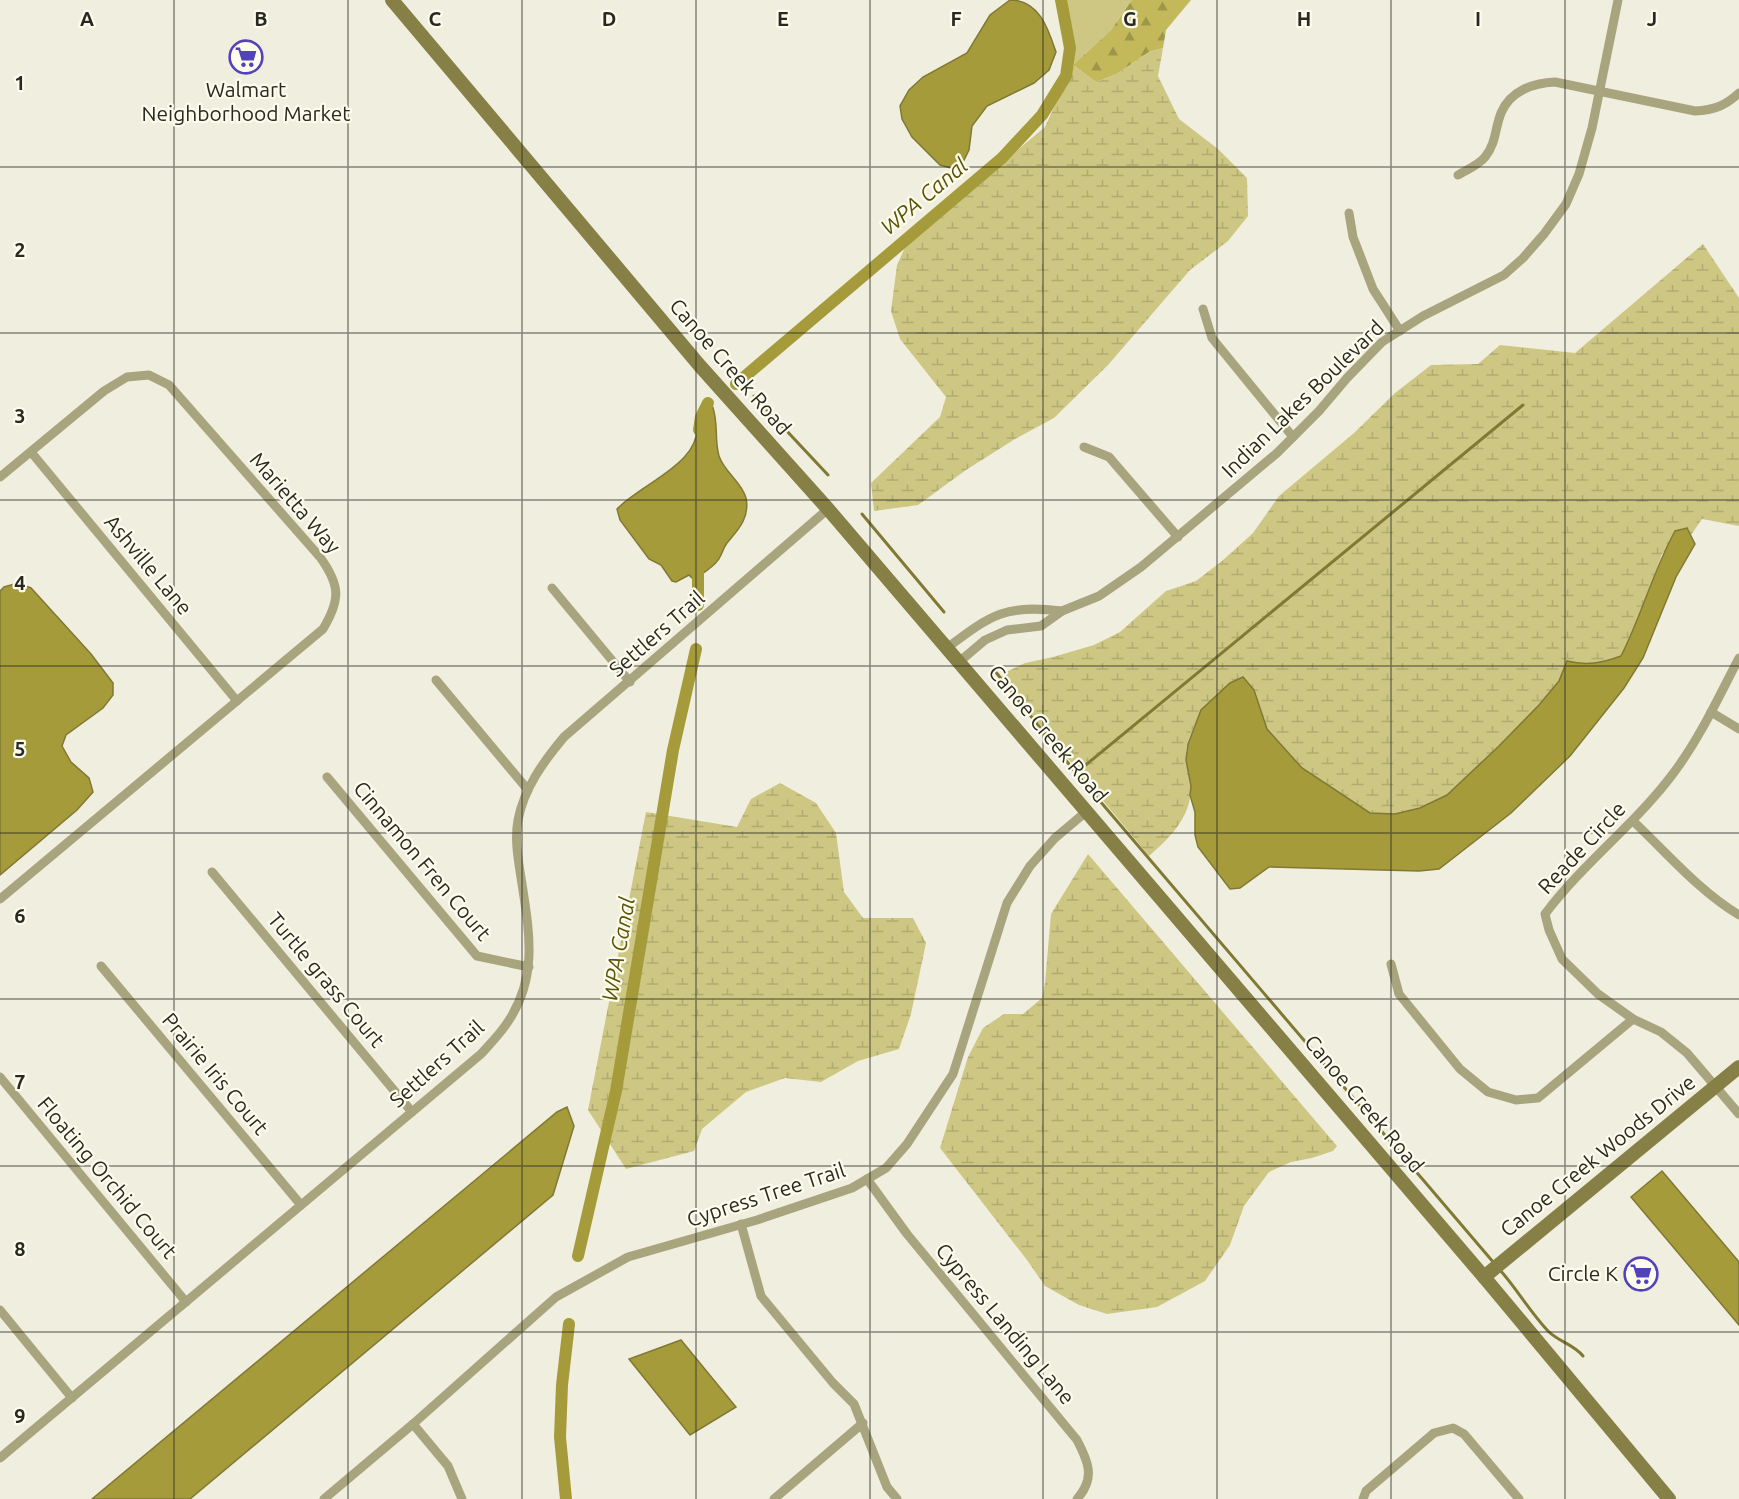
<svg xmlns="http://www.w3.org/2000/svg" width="1739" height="1499" viewBox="0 0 1739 1499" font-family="Ubuntu,sans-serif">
  <defs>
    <pattern id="forest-firs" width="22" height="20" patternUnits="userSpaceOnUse" patternTransform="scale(1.5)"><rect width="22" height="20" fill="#c3b95a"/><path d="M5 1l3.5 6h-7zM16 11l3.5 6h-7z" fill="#9e964a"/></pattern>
    <pattern id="wetland-marsh" width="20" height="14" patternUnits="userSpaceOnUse" patternTransform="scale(1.5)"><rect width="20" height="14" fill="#cec783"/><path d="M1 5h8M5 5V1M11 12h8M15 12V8" fill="none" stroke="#b1ab71"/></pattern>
  </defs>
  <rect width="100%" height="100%" fill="#f0efdf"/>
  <polygon fill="#cec783" points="1063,0 1132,0 1111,30 1073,65"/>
  <polygon fill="url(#forest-firs)" points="1132,0 1191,0 1166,30 1163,48 1149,52 1117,74 1096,82 1073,65 1111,30"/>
  <g fill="url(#wetland-marsh)">
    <polygon points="1163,48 1158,76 1179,119 1218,149 1247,178 1248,216 1228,241 1190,270 1108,365 1054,418 1015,439 966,470 918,505 874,511 871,483 940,417 946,397 900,339 891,311 897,265 908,241 1045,127 1073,65 1096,82 1117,74 1149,52"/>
    <path d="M 1703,244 L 1739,298 L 1739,526 L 1702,519 L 1691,535 L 1687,528 L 1662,554 L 1644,604 L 1621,656 C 1602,663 1587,666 1567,662 L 1559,681 L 1539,705 L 1499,746 L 1447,796 L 1420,808 L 1395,814 L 1370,813 L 1302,768 L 1267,729 L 1260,712 L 1201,710 C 1197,721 1190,733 1187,745 C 1184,760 1191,773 1191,787 C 1191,817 1170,838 1149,856 L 1001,678 L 1004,673 L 1025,663 L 1053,657 L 1094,645 L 1120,632 L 1166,591 L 1196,581 L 1222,561 L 1253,533 L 1279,496 L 1354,433 L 1395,393 L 1431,365 L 1478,364 L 1500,345 L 1575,353 Z"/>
    <polygon points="780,783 816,803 836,833 844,892 863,918 913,918 926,943 911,1014 899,1049 858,1061 821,1082 785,1078 746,1092 702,1129 694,1151 626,1169 588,1110 646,812 737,827 751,799"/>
    <polygon points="1088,854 1337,1146 1333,1151 1312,1158 1291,1162 1269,1172 1244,1206 1230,1245 1205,1281 1157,1307 1107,1314 1079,1305 1045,1286 1027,1260 940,1148 968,1057 983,1028 1004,1014 1023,1014 1042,998 1045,983 1051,914"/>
  </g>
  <g fill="#a69b3b" stroke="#807934" stroke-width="1.5">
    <path d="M 1010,0 C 1039,0 1048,28 1056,52 L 1049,70 L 1034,83 L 987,106 L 972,126 L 969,150 L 959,170 L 940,165 L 912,137 L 902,119 L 900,106 L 909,90 L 923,77 L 967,53 L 990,15 Z"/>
    <path d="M 712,405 C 719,422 714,439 719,456 C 724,472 742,482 746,498 C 750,518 738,530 727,543 C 723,548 722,555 718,560 C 714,567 701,574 694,580 L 689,575 L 676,582 L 672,581 L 661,565 L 649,559 L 620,520 L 617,509 C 641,483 706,462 696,420 Z"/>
    <path d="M 1687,528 L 1695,544 L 1676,577 L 1643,658 L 1624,688 L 1570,756 L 1511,813 L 1439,869 L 1419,871 L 1269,867 L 1240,888 L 1230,889 L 1198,847 L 1195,835 L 1195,812 L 1190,795 L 1191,786 L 1186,760 L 1188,744 L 1201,710 L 1230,683 L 1243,677 L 1254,690 L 1267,729 L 1302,768 L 1370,813 L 1395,814 L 1420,808 L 1447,795 L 1499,746 L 1539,705 L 1559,681 L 1567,661 C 1587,666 1602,663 1621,656 C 1642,615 1653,571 1675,531 Z"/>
    <polygon points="18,583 31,588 91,654 113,683 113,695 103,708 66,735 62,746 71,762 89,778 93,792 77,810 0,875 0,591 4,587"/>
    <polygon points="567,1107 574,1126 553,1195 190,1499 92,1499 557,1112"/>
    <polygon points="1662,1171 1739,1262 1739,1325 1631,1197"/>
    <polygon points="681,1340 736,1407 690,1435 629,1359"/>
  </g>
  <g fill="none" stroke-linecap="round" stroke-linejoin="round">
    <g stroke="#807934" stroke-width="3">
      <polyline points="754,396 828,475"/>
      <polyline points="862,514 944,612"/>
      <polyline points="995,671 1076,773 1523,405"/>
      <polyline points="1076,773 1494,1263"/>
      <path d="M 1500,1270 C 1517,1289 1530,1312 1548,1331 C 1559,1342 1573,1344 1583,1356"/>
    </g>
    <g stroke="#a69b3b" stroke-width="12">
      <polyline points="736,384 1002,158 1042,115 1066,76 1070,48 1061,0"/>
      <polyline points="699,430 701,417 708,403"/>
      <polyline points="698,605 698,561"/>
      <polyline points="578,1256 616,1091 673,750 696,649"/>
      <polyline points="566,1499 560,1437 562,1385 569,1324"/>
    </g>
    <g stroke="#a8a47e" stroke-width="9">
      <path d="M 1458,175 C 1466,170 1479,165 1485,157 C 1496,144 1495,128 1501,113 C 1510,91 1533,83 1555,82 L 1695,111 C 1714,110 1725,106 1739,93"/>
      <polyline points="1349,213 1353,237 1373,289 1400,331"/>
      <polyline points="1203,309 1212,338 1293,437"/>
      <polyline points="1084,447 1109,457 1178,537"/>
      <polyline points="31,452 237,701"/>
      <path d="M 0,477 L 104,391 L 127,377 L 149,375 L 169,385 L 320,557 C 340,585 341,599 323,629 L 0,899"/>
      <polyline points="552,588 630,682"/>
      <path d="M 947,648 C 991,615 1005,604 1062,611"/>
      <path d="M 1739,658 C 1719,696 1701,736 1675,771 C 1637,823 1584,862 1545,914 L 1549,930 L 1562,959 L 1598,994 L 1633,1019 L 1661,1032 L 1687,1053 L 1739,1114"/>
      <polyline points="959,662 985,640 1007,630 1041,626 1062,611 1099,596 1141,567 1277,453 1319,411 1347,378 1382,342 1423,316 1504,275 1523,258 1544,234 1566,204 1579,174 1592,128 1618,0"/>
      <polyline points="436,680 528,790"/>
      <polyline points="1711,712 1739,729"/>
      <polyline points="327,777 477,956 529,967"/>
      <path d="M 1633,821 C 1667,853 1699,891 1739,915"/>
      <polyline points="212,872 412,1112"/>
      <polyline points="1391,964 1399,994 1460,1069 1488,1092 1516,1100 1538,1098 1633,1019"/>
      <polyline points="101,966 301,1205"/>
      <polyline points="0,1077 186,1302"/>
      <path d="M 867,1179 L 907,1234 L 1077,1440 C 1088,1461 1096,1478 1077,1499"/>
      <polyline points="741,1224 761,1296 833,1383 854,1404 887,1487 897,1499"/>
      <polyline points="0,1310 72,1398"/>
      <polyline points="413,1424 448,1466 462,1499"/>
      <path d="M 0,1458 L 481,1054 C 489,1045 498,1036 505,1026 C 538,981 530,935 522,884 C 519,864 514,841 518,820 C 524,788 544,761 564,737 L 828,509"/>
      <polyline points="324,1499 413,1424 556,1297 628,1257 757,1220 852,1188 886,1168 907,1144 953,1074 1007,903 1030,866 1055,838 1087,811"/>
      <polyline points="774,1499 863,1423"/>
      <polyline points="1363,1499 1366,1491 1434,1433 1453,1428 1464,1434 1519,1499"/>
    </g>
    <g stroke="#878046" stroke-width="14">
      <polyline points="392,0 700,366 828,509 1484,1277 1669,1499"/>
      <polyline points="1484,1277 1739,1067"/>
    </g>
  </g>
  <path fill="none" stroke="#292923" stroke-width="1.5" stroke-opacity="0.55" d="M 174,0 L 174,1499M 348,0 L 348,1499M 522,0 L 522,1499M 696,0 L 696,1499M 870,0 L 870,1499M 1043,0 L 1043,1499M 1217,0 L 1217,1499M 1391,0 L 1391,1499M 1565,0 L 1565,1499M 0,167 L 1739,167M 0,333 L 1739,333M 0,500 L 1739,500M 0,666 L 1739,666M 0,833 L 1739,833M 0,999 L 1739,999M 0,1166 L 1739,1166M 0,1332 L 1739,1332"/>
  <defs>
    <g id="supermarket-ring" transform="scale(1.725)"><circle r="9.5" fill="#fdfcec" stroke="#5343ba" stroke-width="1.5"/><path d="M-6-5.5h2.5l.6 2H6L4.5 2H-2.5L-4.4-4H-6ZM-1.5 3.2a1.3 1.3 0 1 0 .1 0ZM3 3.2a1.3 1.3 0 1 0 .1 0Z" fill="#5343ba"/></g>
  </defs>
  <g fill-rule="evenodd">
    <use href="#supermarket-ring" x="246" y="57"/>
    <use href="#supermarket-ring" x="1641" y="1274"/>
  </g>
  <g text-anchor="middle" stroke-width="4.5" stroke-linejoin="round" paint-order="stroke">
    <g font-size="21" fill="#292923" stroke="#fdfcec">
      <text x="246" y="97">Walmart<tspan x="246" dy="24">Neighborhood Market</tspan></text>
      <text x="1618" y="1281" text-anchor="end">Circle K</text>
    </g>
    <g font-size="21" fill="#292923" stroke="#fdfcec">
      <text transform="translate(730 367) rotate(49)" y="7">Canoe Creek Road</text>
      <text transform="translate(1303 399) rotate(-44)" y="7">Indian Lakes Boulevard</text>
      <text transform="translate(295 503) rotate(49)" y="7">Marietta Way</text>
      <text transform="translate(148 565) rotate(50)" y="7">Ashville Lane</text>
      <text transform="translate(657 634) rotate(-41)" y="7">Settlers Trail</text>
      <text transform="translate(1048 734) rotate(50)" y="7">Canoe Creek Road</text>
      <text transform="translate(1582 848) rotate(-47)" y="7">Reade Circle</text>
      <text transform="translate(422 861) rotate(50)" y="7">Cinnamon Fren Court</text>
      <text transform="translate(326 980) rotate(50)" y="7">Turtle grass Court</text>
      <text transform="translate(437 1064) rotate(-42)" y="7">Settlers Trail</text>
      <text transform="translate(215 1074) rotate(50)" y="7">Prairie Iris Court</text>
      <text transform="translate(1364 1104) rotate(50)" y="7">Canoe Creek Road</text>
      <text transform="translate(1598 1156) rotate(-39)" y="7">Canoe Creek Woods Drive</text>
      <text transform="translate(107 1178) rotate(50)" y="7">Floating Orchid Court</text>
      <text transform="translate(766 1195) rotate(-18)" y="7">Cypress Tree Trail</text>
      <text transform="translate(1005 1324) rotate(50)" y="7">Cypress Landing Lane</text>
    </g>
    <g font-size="22" font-style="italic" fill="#5b5307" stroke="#fdfcec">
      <text transform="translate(924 196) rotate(-40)" y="8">WPA Canal</text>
      <text transform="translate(618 949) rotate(-80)" y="8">WPA Canal</text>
    </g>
  </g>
  <g font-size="20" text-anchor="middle" font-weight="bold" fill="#292923" stroke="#fdfcec" stroke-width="4.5" stroke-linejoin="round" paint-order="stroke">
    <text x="87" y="26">A</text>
    <text x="261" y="26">B</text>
    <text x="435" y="26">C</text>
    <text x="609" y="26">D</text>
    <text x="783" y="26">E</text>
    <text x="956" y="26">F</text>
    <text x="1130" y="26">G</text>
    <text x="1304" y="26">H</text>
    <text x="1478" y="26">I</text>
    <text x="1652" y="26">J</text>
    <text x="20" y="90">1</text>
    <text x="20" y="257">2</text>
    <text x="20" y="423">3</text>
    <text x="20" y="590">4</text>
    <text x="20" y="756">5</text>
    <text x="20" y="923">6</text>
    <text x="20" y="1089">7</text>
    <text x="20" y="1256">8</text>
    <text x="20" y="1423">9</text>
  </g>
</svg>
